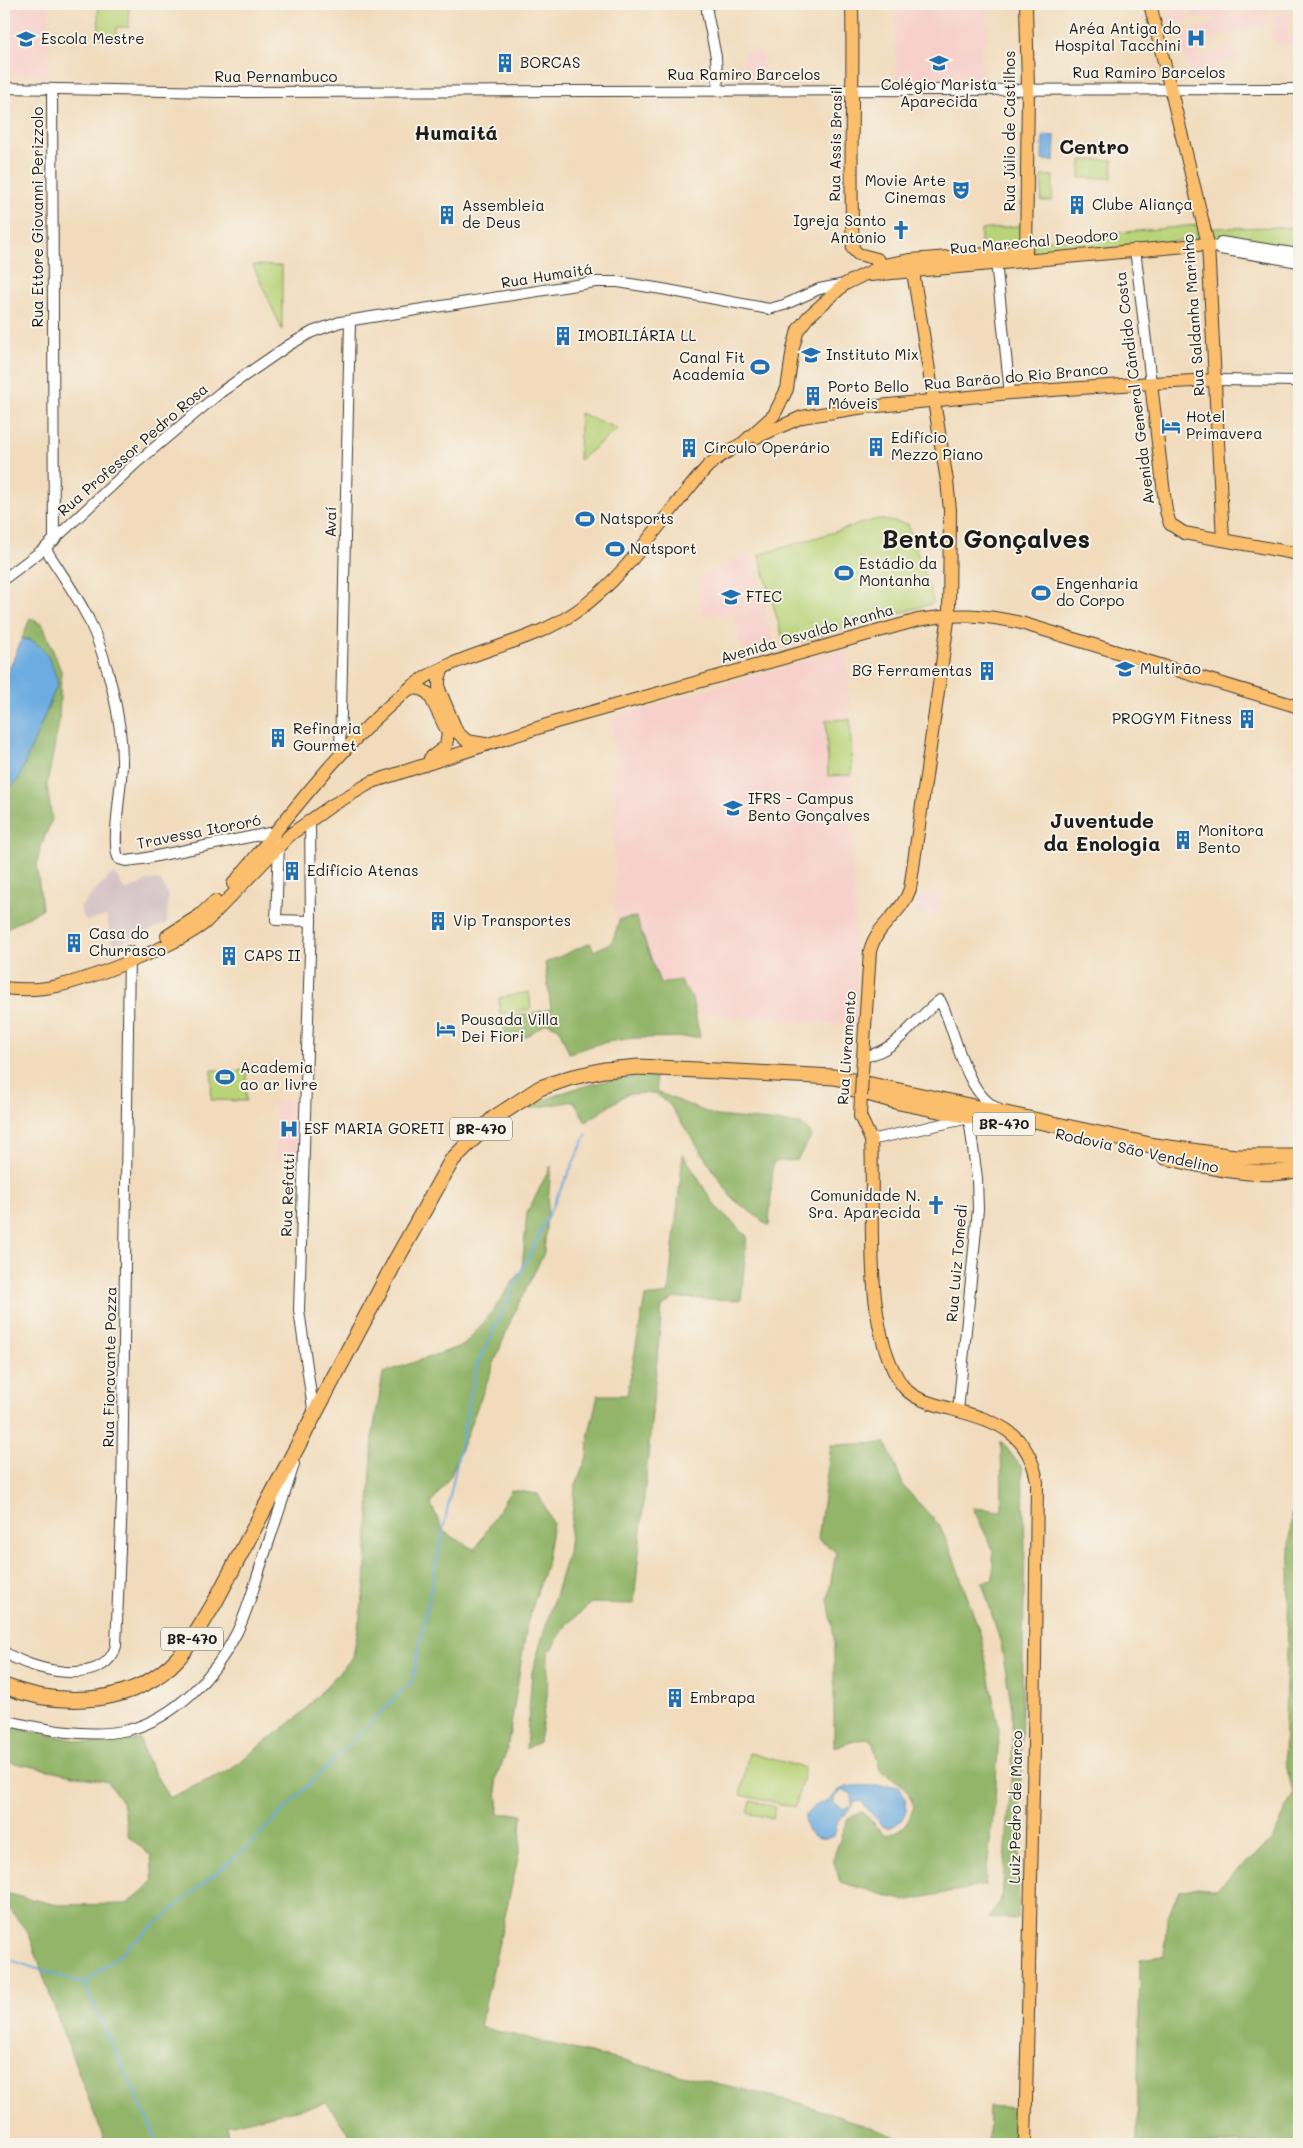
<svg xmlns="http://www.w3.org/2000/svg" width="1303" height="2148" viewBox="0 0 1303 2148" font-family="Mali,sans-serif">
  <rect width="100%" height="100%" fill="#f7f3e8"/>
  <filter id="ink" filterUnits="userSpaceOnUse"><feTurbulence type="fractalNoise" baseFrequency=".02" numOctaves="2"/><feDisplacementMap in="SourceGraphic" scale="10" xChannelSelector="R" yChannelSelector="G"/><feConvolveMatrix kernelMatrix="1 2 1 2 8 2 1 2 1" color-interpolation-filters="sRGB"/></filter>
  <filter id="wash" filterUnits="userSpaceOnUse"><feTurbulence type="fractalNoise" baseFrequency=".0096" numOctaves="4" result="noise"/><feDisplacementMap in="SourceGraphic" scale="20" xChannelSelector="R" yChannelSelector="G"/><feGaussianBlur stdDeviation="1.12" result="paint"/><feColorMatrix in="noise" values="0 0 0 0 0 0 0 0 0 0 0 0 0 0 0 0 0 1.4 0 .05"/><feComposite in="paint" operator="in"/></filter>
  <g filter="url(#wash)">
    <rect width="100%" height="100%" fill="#f1dbbc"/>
    <g fill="#f7d0cb">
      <rect x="4" y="4" width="45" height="70"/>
      <polygon points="894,4 988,4 987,42 981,43 981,83 897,83"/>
      <polygon points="1178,4 1228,4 1230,18 1266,9 1270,24 1196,42 1197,46 1201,47 1200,57 1234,47 1237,60 1189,72 1179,34 1215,22 1213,17 1192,18 1192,7 1186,8 1188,21 1169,25 1167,15 1177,11 1175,5"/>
      <polygon points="1273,13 1289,13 1289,38 1299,38 1299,44 1273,44"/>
      <rect x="743" y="53" width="20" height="27"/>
      <polygon points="749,553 775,643 742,651 733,614 702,615 699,579 725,564"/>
      <polygon points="848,648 857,1025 702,1014 616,1011 613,718"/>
      <polygon points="916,894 942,895 941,915 915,914"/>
      <polygon points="275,1100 304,1101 301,1158 275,1158"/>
    </g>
    <polygon fill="#d2bec2" points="112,874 116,875 125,891 150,880 160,880 168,895 167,923 114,946 106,916 86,921 81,912 81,906"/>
    <g fill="#b9d379" stroke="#6a784a">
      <polygon points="98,4 129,4 129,27 117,27 116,38 99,38"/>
      <polygon points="1081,160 1113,160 1112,178 1080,178"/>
      <polygon points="1042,176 1053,176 1052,201 1041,201"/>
      <polygon points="1025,225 1024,248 981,251 981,230"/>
      <polygon points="1198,225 1198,239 1033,256 1033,241"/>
      <polygon points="1299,227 1299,251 1214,237 1210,228"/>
      <polygon points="253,265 282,266 282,330"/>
      <polygon points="580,413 618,429 579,460"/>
      <polygon points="877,519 908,524 934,603 785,646 759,555"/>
      <polygon points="850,719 852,775 828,776 826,720"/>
      <polygon points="529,992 531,1009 500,1014 499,998"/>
      <polygon points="212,1070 247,1071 246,1101 211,1100"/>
      <polygon points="749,1753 805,1768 795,1807 740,1795"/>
      <polygon points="751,1801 776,1807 773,1819 748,1813"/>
    </g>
    <g fill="#92b569" stroke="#576842">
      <polygon points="30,618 43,625 61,671 59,722 47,785 52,820 40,848 37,867 42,909 4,930 4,794 18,780 58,683 30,639 22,639"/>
      <polygon points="636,917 660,983 680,980 692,999 700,1037 634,1038 601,1043 569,1053 559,1028 547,1023 525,1037 504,1038 504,1018 551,1009 545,963 590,943 594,951 612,942 620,919"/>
      <path d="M 655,1075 L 657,1092 L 716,1116 L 801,1124 L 812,1135 L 797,1160 L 773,1162 L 769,1226 L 732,1198 L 669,1104 L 655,1093 L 627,1094 L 586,1122 L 574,1101 L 528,1109 C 566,1086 612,1079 655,1075 Z"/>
      <polygon points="683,1154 715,1206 747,1236 741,1300 675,1298 662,1307 634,1604 592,1603 567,1624 548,1654 547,1696 539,1742 526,1749 532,1672 568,1553 575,1487 587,1457 589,1433 598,1395 627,1395 645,1297 668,1294"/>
      <polygon points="551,1166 544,1253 512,1317 451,1475 431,1504 443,1531 475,1550 511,1490 538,1494 553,1523 546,1565 527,1624 507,1750 496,1778 499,1814 522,1814 520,1849 480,2027 800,2103 917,2144 351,2144 348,2133 327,2103 227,2125 228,2144 106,2144 61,2027 29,1934 4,1902 4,1893 58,1905 127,1904 153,1882 151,1856 129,1837 122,1802 108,1782 4,1761 4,1726 90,1743 140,1739 146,1758 169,1798 229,1770 299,1716 353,1657 365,1586 373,1433 383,1373 464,1345 491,1313 522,1269 527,1213"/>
      <polygon points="1001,1441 1022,1468 1025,1542 1018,1919 989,1918 1002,1898 1012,1770 1012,1709 1001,1644 982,1582 993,1580 993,1550 973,1508 1002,1511"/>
      <path d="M 886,1443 L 904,1487 L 939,1525 L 953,1556 L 981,1636 L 999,1730 L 995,1801 L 985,1885 L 905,1901 L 840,1882 L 833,1859 L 847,1820 L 862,1811 L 884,1835 C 903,1833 909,1823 914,1806 L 906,1788 L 880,1769 L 872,1740 L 866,1738 L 834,1747 L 834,1637 L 828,1598 L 836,1552 L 818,1539 L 831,1445 Z"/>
      <polygon points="1299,1512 1299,2144 1137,2144 1140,1959 1164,1956 1167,1918 1179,1891 1198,1887 1216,1889 1272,1841 1293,1793 1284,1756 1291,1514"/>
      <polygon points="989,2106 1016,2108 1014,2144 988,2144"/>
    </g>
    <g fill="#6cace0" stroke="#44647e">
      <polygon points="1043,135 1055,136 1054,161 1042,160"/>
      <path d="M 22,639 C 44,639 53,665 58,683 L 18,780 L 4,794 L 4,681 Z"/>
      <path d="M 876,1786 L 899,1786 C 910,1804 910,1819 889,1828 L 882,1826 L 861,1801 L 855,1802 L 852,1807 L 852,1794 L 843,1790 L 834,1798 L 834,1804 L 843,1809 L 849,1806 L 851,1809 L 838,1821 L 834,1836 C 819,1844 799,1831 807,1814 C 811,1807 819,1804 826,1801 C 832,1799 834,1795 838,1791 C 847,1784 865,1786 876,1786 Z"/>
    </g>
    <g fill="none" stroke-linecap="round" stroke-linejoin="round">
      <g stroke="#6cace0" stroke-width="2">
        <polyline points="13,1961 84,1984 159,2144"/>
        <polyline points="84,1984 248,1846 412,1681 477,1365 587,1134"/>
      </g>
    </g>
  </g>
  <g filter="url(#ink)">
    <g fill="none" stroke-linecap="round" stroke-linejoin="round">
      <g stroke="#3c3934" stroke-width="12">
        <g id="minor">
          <polyline points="708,4 707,12 716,57 718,90"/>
          <polyline points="4,88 219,92 1299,89"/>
          <polyline points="52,89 54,541"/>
          <polyline points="1221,242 1299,254"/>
          <polyline points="1208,244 1220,249 1299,262"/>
          <polyline points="1135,249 1151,383"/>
          <polyline points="996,262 1010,393"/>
          <polyline points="1216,380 1299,381"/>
          <path d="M 45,548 C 60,572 77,595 89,620 C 107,659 122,717 122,761 C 123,780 110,846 119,859 L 126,861 L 142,859 L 269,833 L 279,845 L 276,920 L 311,921"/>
          <polyline points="4,579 45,548 135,464 221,392 289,345 312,332 340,322 359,319 595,282 618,282 662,289 769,309 784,305 819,289 845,284"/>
          <polyline points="340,754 350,321"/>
          <polyline points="310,821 311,921 299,1310 314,1416"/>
          <path d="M 863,1057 C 899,1050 912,1021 940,1000 C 957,1033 963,1091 998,1109"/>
          <polyline points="871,1140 969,1118 977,1178 978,1209 958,1411"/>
          <path d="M 4,1652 C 31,1670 103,1689 116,1646 L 122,1499 L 129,951"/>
          <path d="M 4,1720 C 43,1729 88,1739 128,1730 C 175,1718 215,1676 236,1634 C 248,1611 254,1586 262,1562 C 273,1529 284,1497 294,1464"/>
        </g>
      </g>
      <g stroke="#3c3934" stroke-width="14">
        <g id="major">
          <path d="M 852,4 C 854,86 849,167 853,249 L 858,254 L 877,259 L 888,272"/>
          <polyline points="1026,4 1028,88 1026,259"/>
          <polyline points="1150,4 1208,244 1223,540"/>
          <polyline points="871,275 1208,244"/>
          <polyline points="1151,383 1166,511 1170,524 1184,533 1299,554"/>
          <polyline points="757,437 802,417 858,408 1010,393 1151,383 1216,380"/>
          <polyline points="443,668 439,679 439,689 457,732 467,741 485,744"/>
          <polyline points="410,688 421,689 429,694 448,733 446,746 430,758"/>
          <path d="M 233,884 C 289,817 341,744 410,688 C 458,650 526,647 577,611 C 629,575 665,513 708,466 L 722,455 L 743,443 L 774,415 L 787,389 L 793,348 L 798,330 L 808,317 L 845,284 L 884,265 L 911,260 L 1025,251"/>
          <polyline points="167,936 200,915 215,901"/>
          <path d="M 4,988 C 22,990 40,990 57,986 C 93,978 178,945 206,922 L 291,834 L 331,806 L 372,782 L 556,722 L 918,620 C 957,613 981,614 1021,623 L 1299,707"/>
          <path d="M 862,1073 L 870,951 C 876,925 902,914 910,889 L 949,614 L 950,510 L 947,481 L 911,260"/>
          <path d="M 861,1096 L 860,1116 L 871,1140 C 875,1211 861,1325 902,1385 C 911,1397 924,1401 937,1405 C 985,1419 1028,1424 1037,1482 L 1034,1747 L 1025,2144"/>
        </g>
      </g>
      <g stroke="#3c3934" stroke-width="17">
        <g id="highway">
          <polyline points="850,1088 899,1102 1008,1124"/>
          <path d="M 1165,1157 C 1204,1165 1260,1180 1299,1169"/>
          <path d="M 4,1686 C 61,1708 135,1706 179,1657 C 193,1641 204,1620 215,1602 L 395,1262 L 452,1160 L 494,1118 L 540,1088 L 569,1078 L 604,1070 L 639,1067 L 834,1077 L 1155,1146 L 1235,1157 L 1299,1157"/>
        </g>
      </g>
      <use href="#minor" stroke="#fff" stroke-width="10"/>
      <use href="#major" stroke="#fabe6d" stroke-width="12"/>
      <use href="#highway" stroke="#fabe6d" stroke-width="15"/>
      <g stroke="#3c3934" stroke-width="14" stroke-linecap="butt">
        <polyline id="major-bridge" points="861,1096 862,1073"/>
      </g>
      <use href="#major-bridge" stroke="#fabe6d" stroke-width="12"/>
    </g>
  </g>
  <defs>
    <g id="hospital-bare" transform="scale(1.5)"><path d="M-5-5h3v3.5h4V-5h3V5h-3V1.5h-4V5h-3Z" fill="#1f6fb2" stroke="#f7f3e8" stroke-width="2.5" paint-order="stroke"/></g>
    <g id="school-bare" transform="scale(1.5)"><path d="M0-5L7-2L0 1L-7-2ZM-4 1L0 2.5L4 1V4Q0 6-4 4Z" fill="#1f6fb2" stroke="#f7f3e8" stroke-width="2.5" paint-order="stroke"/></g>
    <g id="building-bare" transform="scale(1.5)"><path d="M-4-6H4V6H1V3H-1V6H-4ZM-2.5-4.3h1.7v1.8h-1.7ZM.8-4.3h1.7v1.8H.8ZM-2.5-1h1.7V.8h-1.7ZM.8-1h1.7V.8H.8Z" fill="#1f6fb2" stroke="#f7f3e8" stroke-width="2.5" paint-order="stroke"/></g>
    <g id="theatre-bare" transform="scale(1.5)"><path d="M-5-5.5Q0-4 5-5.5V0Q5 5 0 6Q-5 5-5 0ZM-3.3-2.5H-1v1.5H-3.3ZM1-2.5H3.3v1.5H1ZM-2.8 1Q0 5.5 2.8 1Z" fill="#1f6fb2" stroke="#f7f3e8" stroke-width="2.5" paint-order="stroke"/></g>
    <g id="church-bare" transform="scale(1.5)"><path d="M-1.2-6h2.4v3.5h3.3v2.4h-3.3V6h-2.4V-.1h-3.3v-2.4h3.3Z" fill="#1f6fb2" stroke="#f7f3e8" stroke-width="2.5" paint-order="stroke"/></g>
    <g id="university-bare" transform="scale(1.5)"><path d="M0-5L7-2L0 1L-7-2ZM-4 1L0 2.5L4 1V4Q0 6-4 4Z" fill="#1f6fb2" stroke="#f7f3e8" stroke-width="2.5" paint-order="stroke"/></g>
    <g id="stadium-bare" transform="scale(1.5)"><path d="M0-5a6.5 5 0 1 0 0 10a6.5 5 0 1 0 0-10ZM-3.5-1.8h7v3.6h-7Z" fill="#1f6fb2" stroke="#f7f3e8" stroke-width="2.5" paint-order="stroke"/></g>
    <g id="hotel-bare" transform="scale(1.5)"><path d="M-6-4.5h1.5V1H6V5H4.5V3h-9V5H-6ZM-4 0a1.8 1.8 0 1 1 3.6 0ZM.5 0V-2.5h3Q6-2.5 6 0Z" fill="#1f6fb2" stroke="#f7f3e8" stroke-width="2.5" paint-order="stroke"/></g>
  </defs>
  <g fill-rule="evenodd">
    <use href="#hospital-bare" x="1196" y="38"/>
    <use href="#school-bare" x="26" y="39"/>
    <use href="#building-bare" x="505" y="63"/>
    <use href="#school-bare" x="939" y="63"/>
    <use href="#theatre-bare" x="961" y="190"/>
    <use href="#building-bare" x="1077" y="205"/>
    <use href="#building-bare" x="447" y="215"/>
    <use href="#church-bare" x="901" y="230"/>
    <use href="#building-bare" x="563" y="336"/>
    <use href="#university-bare" x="811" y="355"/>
    <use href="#stadium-bare" x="760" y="367"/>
    <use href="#building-bare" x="813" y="396"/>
    <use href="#hotel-bare" x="1171" y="426"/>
    <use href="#building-bare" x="876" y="447"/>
    <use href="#building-bare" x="689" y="448"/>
    <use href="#stadium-bare" x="585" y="519"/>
    <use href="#stadium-bare" x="615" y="549"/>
    <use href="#stadium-bare" x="844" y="573"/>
    <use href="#stadium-bare" x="1041" y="593"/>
    <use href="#university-bare" x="731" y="597"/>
    <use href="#school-bare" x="1125" y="669"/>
    <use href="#building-bare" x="987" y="671"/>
    <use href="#building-bare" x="1247" y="719"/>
    <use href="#building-bare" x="278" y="738"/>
    <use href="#university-bare" x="733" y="808"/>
    <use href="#building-bare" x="1183" y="840"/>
    <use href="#building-bare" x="292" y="871"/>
    <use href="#building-bare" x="438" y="921"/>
    <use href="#building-bare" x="74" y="943"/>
    <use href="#building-bare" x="229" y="956"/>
    <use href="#hotel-bare" x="446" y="1029"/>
    <use href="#stadium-bare" x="225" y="1077"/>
    <use href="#hospital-bare" x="289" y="1129"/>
    <use href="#church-bare" x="936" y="1205"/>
    <use href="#building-bare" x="675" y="1698"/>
  </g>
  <g text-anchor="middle" stroke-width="4" stroke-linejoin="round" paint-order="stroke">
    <g fill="#f7f3e8" stroke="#5e5c59" stroke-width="1">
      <rect x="973" y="1112.5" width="62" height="23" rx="4"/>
      <rect x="450" y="1117.5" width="62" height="23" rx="4"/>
      <rect x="161" y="1627.5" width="62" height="23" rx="4"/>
    </g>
    <g font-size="14" font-weight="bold" fill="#1c1c1c">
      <text x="1004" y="1129">BR-470</text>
      <text x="481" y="1134">BR-470</text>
      <text x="192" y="1644">BR-470</text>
    </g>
    <g font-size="15" fill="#1c1c1c" stroke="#f7f3e8" text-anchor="start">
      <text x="1181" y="34" text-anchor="end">Aréa Antiga do<tspan x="1181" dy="17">Hospital Tacchini</tspan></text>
      <text x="41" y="44">Escola Mestre</text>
      <text x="520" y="68">BORCAS</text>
      <text x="939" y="90" text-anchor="middle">Colégio Marista<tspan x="939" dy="17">Aparecida</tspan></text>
      <text x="946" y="186" text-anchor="end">Movie Arte<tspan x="946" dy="17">Cinemas</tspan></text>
      <text x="1092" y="210">Clube Aliança</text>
      <text x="462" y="211">Assembleia<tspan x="462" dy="17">de Deus</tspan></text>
      <text x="886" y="226" text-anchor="end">Igreja Santo<tspan x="886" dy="17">Antonio</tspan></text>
      <text x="578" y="341">IMOBILIÁRIA LL</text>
      <text x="826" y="360">Instituto Mix</text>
      <text x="745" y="363" text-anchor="end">Canal Fit<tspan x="745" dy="17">Academia</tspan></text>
      <text x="828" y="392">Porto Bello<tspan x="828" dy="17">Móveis</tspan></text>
      <text x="1186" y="422">Hotel<tspan x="1186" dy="17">Primavera</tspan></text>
      <text x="891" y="443">Edifício<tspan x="891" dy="17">Mezzo Piano</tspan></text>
      <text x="704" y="453">Círculo Operário</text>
      <text x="600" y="524">Natsports</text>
      <text x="630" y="554">Natsport</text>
      <text x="859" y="569">Estádio da<tspan x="859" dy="17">Montanha</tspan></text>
      <text x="1056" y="589">Engenharia<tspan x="1056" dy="17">do Corpo</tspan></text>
      <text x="746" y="602">FTEC</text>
      <text x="1140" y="674">Multirão</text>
      <text x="972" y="676" text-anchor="end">BG Ferramentas</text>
      <text x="1232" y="724" text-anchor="end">PROGYM Fitness</text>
      <text x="293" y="734">Refinaria<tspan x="293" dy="17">Gourmet</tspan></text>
      <text x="748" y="804">IFRS - Campus<tspan x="748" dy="17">Bento Gonçalves</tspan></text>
      <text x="1198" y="836">Monitora<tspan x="1198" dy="17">Bento</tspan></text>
      <text x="307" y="876">Edifício Atenas</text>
      <text x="453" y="926">Vip Transportes</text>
      <text x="89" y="939">Casa do<tspan x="89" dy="17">Churrasco</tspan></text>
      <text x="244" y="961">CAPS II</text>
      <text x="461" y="1025">Pousada Villa<tspan x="461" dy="17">Dei Fiori</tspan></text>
      <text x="240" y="1073">Academia<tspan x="240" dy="17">ao ar livre</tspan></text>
      <text x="304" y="1134">ESF MARIA GORETI</text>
      <text x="921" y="1201" text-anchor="end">Comunidade N.<tspan x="921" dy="17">Sra. Aparecida</tspan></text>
      <text x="690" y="1703">Embrapa</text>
    </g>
    <g font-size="15" fill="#1c1c1c" stroke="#f7f3e8">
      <text x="1149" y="78">Rua Ramiro Barcelos</text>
      <text x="744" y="80">Rua Ramiro Barcelos</text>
      <text x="276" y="82">Rua Pernambuco</text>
      <text transform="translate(1010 131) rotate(-90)" y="5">Rua Júlio de Castilhos</text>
      <text transform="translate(836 144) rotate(-89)" y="5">Rua Assis Brasil</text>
      <text transform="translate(38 217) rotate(-90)" y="5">Rua Ettore Giovanni Perizzolo</text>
      <text transform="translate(1034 242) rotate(-5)" y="5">Rua Marechal Deodoro</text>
      <text transform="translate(547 276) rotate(-9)" y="5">Rua Humaitá</text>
      <text transform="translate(1194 315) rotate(-94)" y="5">Rua Saldanha Marinho</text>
      <text transform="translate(1016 377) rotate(-5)" y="5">Rua Barão do Rio Branco</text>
      <text transform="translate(1135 388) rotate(-97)" y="5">Avenida General Cândido Costa</text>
      <text transform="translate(133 450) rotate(-41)" y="5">Rua Professor Pedro Rosa</text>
      <text transform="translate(331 522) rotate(-89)" y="5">Avaí</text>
      <text transform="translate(807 634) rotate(-16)" y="5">Avenida Osvaldo Aranha</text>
      <text transform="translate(199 832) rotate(-11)" y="5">Travessa Itororó</text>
      <text transform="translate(847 1048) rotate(-86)" y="5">Rua Livramento</text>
      <text transform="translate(1137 1151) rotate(12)" y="5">Rodovia São Vendelino</text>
      <text transform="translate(288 1195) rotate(-88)" y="5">Rua Refatti</text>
      <text transform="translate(957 1263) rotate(-85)" y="5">Rua Luiz Tomedi</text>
      <text transform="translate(110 1367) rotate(-89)" y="5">Rua Fioravante Pozza</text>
      <text transform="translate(1016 1807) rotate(-89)" y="5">Luiz Pedro de Marco</text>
    </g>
    <g font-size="20" font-weight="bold" fill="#1c1c1c" stroke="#f7f3e8">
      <text x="456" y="140">Humaitá</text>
      <text x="1094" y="154">Centro</text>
      <text x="1102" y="828">Juventude<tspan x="1102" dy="23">da Enologia</tspan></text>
    </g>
    <g font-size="25" font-weight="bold" fill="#1c1c1c" stroke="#f7f3e8">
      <text x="986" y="548">Bento Gonçalves</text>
    </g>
  </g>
  <rect width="1303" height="2148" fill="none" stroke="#f7f3e8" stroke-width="20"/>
</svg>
